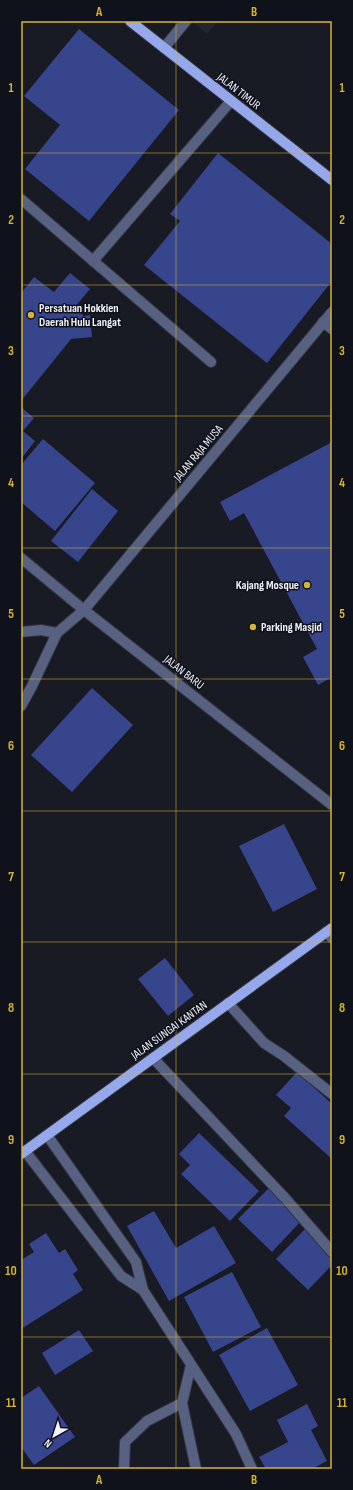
<svg xmlns="http://www.w3.org/2000/svg" width="353" height="1490" viewBox="0 0 353 1490" font-family="'Sofia Sans Condensed',sans-serif">
  <rect width="100%" height="100%" fill="#181a24"/>
  <polygon fill="#202433" points="192,21 218,21 207,34"/>
  <g fill="#37458d">
    <polygon points="79,29 179,110 89,221 25,169 60,125 24,96"/>
    <polygon points="218,153 332,244 332,281 267,363 144,265 180,221 170,214"/>
    <polygon points="70,273 90,289 74,308 84,316 90,315 92,337 71,339 21,401 21,293 34,277 54,292"/>
    <polygon points="21,407 34,418 23,431 35,441 21,459"/>
    <polygon points="43,439 95,483 55,531 21,502 21,465"/>
    <polygon points="332,442 332,677 318,685 303,657 317,649 244,513 230,521 220,502"/>
    <polygon points="92,489 118,511 78,562 51,541"/>
    <polygon points="92,688 133,725 72,792 31,755"/>
    <polygon points="284,824 317,889 273,912 239,846"/>
    <polygon points="165,958 194,995 168,1016 138,979"/>
    <polygon points="297,1072 332,1104 332,1159 284,1116 291,1108 276,1095"/>
    <polygon points="199,1133 259,1191 230,1221 181,1174 190,1165 179,1154"/>
    <polygon points="269,1188 302,1220 272,1252 238,1219"/>
    <polygon points="154,1211 176,1248 214,1226 236,1263 169,1301 127,1226"/>
    <polygon points="307,1227 332,1252 332,1265 308,1290 276,1259"/>
    <polygon points="46,1233 59,1253 65,1249 78,1270 73,1274 83,1290 21,1329 21,1260 34,1252 29,1244"/>
    <polygon points="232,1272 261,1327 213,1352 184,1297"/>
    <polygon points="267,1328 298,1385 250,1411 219,1355"/>
    <polygon points="79,1330 93,1351 55,1375 42,1353"/>
    <polygon points="39,1386 75,1437 34,1465 21,1447 21,1398"/>
    <polygon points="307,1404 318,1426 311,1430 327,1461 312,1469 266,1469 259,1457 288,1442 277,1420"/>
  </g>
  <g fill="none" stroke-linecap="round" stroke-linejoin="round">
    <g stroke="#32343e" stroke-width="12">
      <g id="minor">
        <polyline points="164,48 186,21"/>
        <polyline points="21,199 211,362"/>
        <polyline points="93,261 231,101"/>
        <polyline points="323,322 332,329"/>
        <polyline points="21,558 84,610 332,805"/>
        <polyline points="21,632 41,630 57,633"/>
        <polyline points="21,706 32,686 57,633 84,610 332,312"/>
        <polyline points="326,932 332,938"/>
        <polyline points="228,1003 264,1043 284,1056 332,1094"/>
        <polyline points="153,1058 285,1198 332,1252"/>
        <polyline points="47,1135 136,1262 143,1290 236,1434 252,1469"/>
        <polyline points="25,1151 121,1276 143,1290"/>
        <polyline points="182,1403 196,1469"/>
        <polyline points="124,1469 125,1442 147,1421 182,1403 191,1365"/>
      </g>
    </g>
    <g stroke="#32343e" stroke-width="12">
      <g id="major">
        <polyline points="130,21 332,180"/>
        <polyline points="21,1154 332,928"/>
      </g>
    </g>
    <use href="#minor" stroke="#576182" stroke-width="10"/>
    <use href="#major" stroke="#95a8ec" stroke-width="10"/>
  </g>
  <path fill="none" stroke="#d8b434" stroke-width="1" stroke-opacity="0.55" d="M 176,21 L 176,1469M 21,153 L 332,153M 21,285 L 332,285M 21,416 L 332,416M 21,548 L 332,548M 21,679 L 332,679M 21,811 L 332,811M 21,942 L 332,942M 21,1074 L 332,1074M 21,1205 L 332,1205M 21,1337 L 332,1337"/>
  <g fill="#d8b434" stroke="#0f111b" stroke-width="1.5">
    <circle cx="31" cy="315" r="4"/>
    <circle cx="307" cy="585" r="4"/>
    <circle cx="253" cy="627" r="4"/>
  </g>
  <g text-anchor="middle" stroke-width="3" stroke-linejoin="round" paint-order="stroke">
    <g font-size="12" fill="#f2f4fc" stroke="#0f111b">
      <text transform="translate(239 91) rotate(38)" y="4">JALAN TIMUR</text>
      <text transform="translate(198 453) rotate(-50)" y="4">JALAN RAJA MUSA</text>
      <text transform="translate(184 672) rotate(38)" y="4">JALAN BARU</text>
      <text transform="translate(169 1030) rotate(-36)" y="4">JALAN SUNGAI KANTAN</text>
    </g>
    <g font-size="12" font-weight="bold" fill="#f2f4fc" stroke="#0f111b" text-anchor="start">
      <text x="39" y="312">Persatuan Hokkien<tspan x="39" dy="14">Daerah Hulu Langat</tspan></text>
      <text x="299" y="589" text-anchor="end">Kajang Mosque</text>
      <text x="261" y="631">Parking Masjid</text>
    </g>
  </g>
  <rect width="353" height="1490" fill="none" stroke="#0f111b" stroke-width="44"/>
  <g transform="translate(54 1436) rotate(219)" stroke="#0f111b" stroke-width="3" paint-order="stroke">
  <path d="M0-3L7 15L0 10L-7 15Z" fill="#f2f4fc"/>
  <text y="-6" font-size="11" font-weight="bold" text-anchor="middle" fill="#f2f4fc">N</text>
  </g>
  <rect x="22" y="22" width="309" height="1446" fill="none" stroke="#d8b434" stroke-width="1.5"/>
  <g font-size="13" text-anchor="middle" font-weight="bold" fill="#d8b434">
    <text x="99" y="16">A</text>
    <text x="254" y="16">B</text>
    <text x="11" y="92">1</text>
    <text x="342" y="92">1</text>
    <text x="11" y="224">2</text>
    <text x="342" y="224">2</text>
    <text x="11" y="355">3</text>
    <text x="342" y="355">3</text>
    <text x="11" y="487">4</text>
    <text x="342" y="487">4</text>
    <text x="11" y="618">5</text>
    <text x="342" y="618">5</text>
    <text x="11" y="750">6</text>
    <text x="342" y="750">6</text>
    <text x="11" y="881">7</text>
    <text x="342" y="881">7</text>
    <text x="11" y="1012">8</text>
    <text x="342" y="1012">8</text>
    <text x="11" y="1144">9</text>
    <text x="342" y="1144">9</text>
    <text x="11" y="1275">10</text>
    <text x="342" y="1275">10</text>
    <text x="11" y="1407">11</text>
    <text x="342" y="1407">11</text>
    <text x="99" y="1484">A</text>
    <text x="254" y="1484">B</text>
  </g>
</svg>
